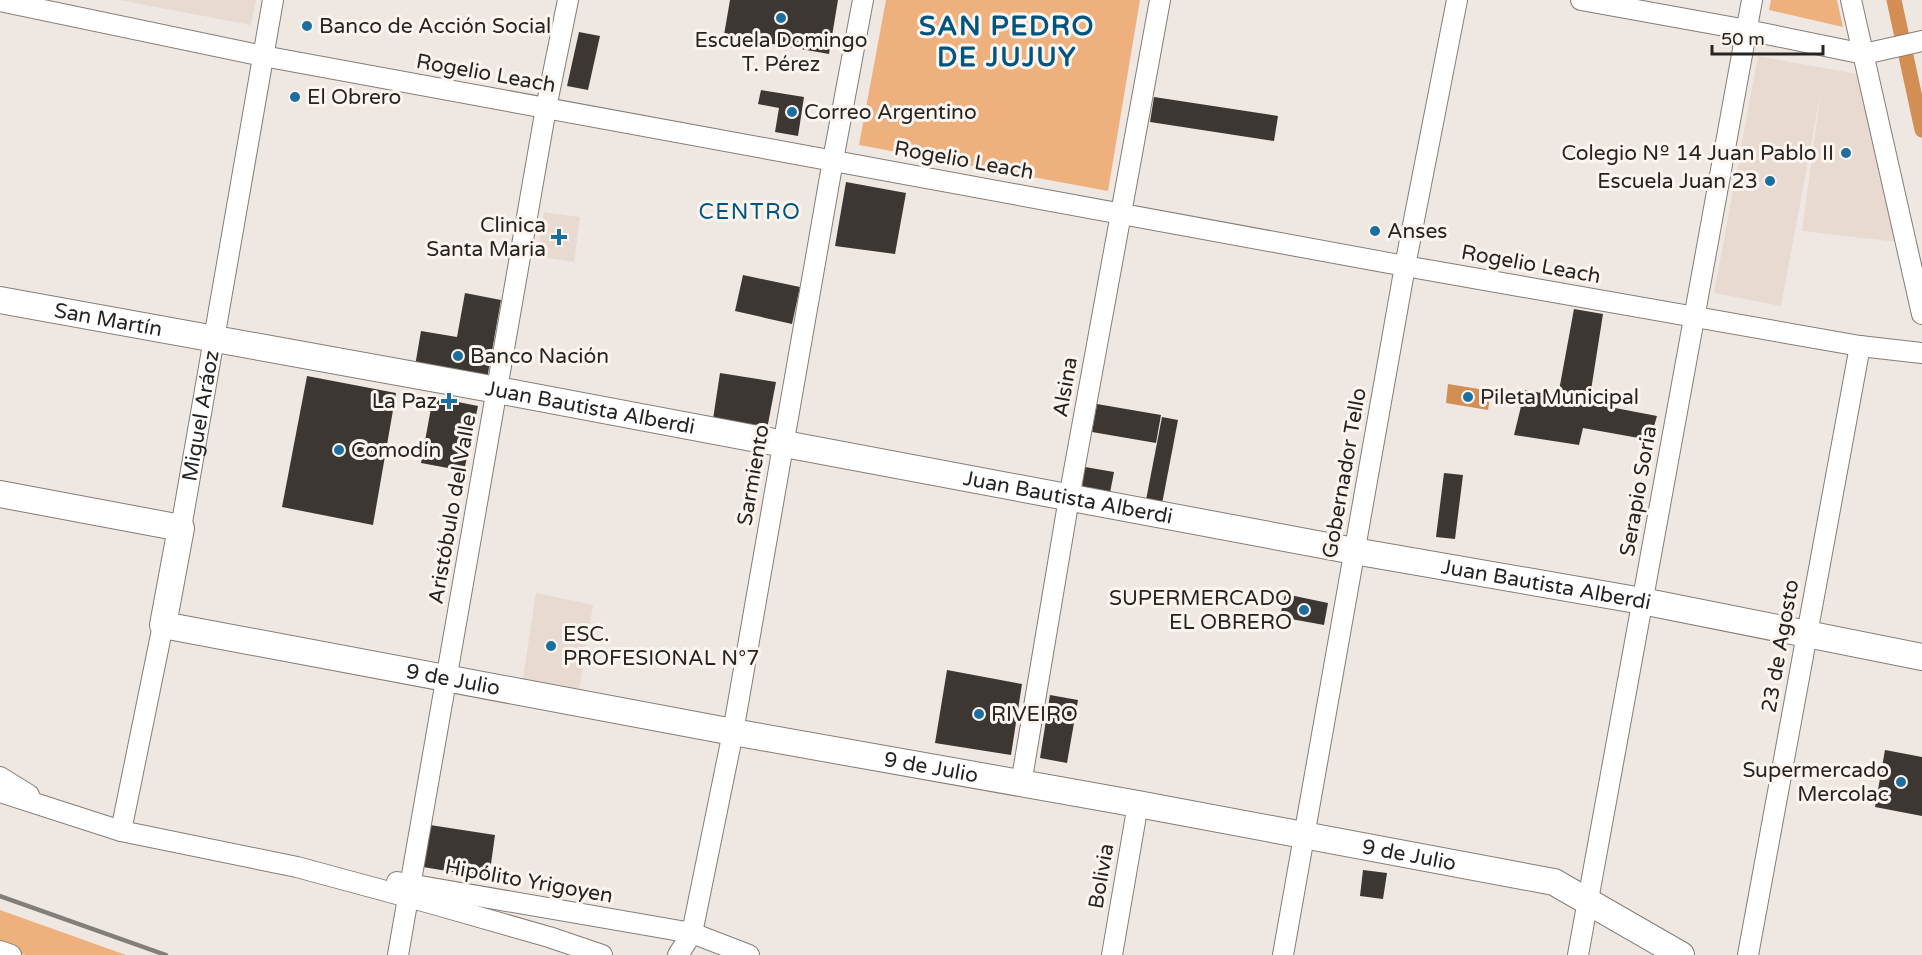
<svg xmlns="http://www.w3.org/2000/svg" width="1922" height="955" viewBox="0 0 1922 955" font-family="'Varela Round',sans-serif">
  <rect width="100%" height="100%" fill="#efe8e2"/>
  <g fill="#e8dad0">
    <polygon points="119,0 256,0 251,25"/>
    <polygon points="1758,56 1862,75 1898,242 1802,231 1821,91 1781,306 1714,293"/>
    <polygon points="544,212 580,217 574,262 537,256"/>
    <polygon points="536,593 593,605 578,695 522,684"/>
  </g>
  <g fill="#eeb07c">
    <polygon points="886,0 1140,0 1108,191 859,145"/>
    <polygon points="1771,0 1837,0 1843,27 1769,10"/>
    <polygon points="0,910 126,955 25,955 0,947"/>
  </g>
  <polygon fill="#d38f53" points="1448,384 1491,391 1488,410 1446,403"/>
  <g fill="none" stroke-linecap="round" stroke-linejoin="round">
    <polyline stroke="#d38f53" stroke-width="15" points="1894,0 1922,130"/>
  </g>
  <g fill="#3c3732">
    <polygon points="730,0 838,0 829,54 724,35"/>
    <polygon points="579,32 600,36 588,90 567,86"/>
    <polygon points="761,90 804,97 798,136 775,132 779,108 758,104"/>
    <polygon points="1154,97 1278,116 1274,141 1150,122"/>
    <polygon points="846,182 906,193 895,254 835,246"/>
    <polygon points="743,275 800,287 792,324 735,311"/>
    <polygon points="465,293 501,300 487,379 415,366 421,331 457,337"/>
    <polygon points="1574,309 1603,314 1589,403 1657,416 1650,440 1583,428 1579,445 1514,435 1525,390 1558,396"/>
    <polygon points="720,373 776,382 767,429 713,419"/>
    <polygon points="307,376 396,393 373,525 282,507"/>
    <polygon points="433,397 478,406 464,471 421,463"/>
    <polygon points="1097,404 1161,415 1156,443 1092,432"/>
    <polygon points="1162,417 1178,420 1162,504 1146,500"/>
    <polygon points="1085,467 1114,472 1110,493 1082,487"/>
    <polygon points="1444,473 1463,475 1455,539 1436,537"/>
    <polygon points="1285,594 1328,603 1324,625 1280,617"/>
    <polygon points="947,670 1022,684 1011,755 935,743"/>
    <polygon points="1050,695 1078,700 1067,763 1040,758"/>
    <polygon points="1885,750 1922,757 1922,816 1875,807"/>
    <polygon points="430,825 495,835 489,878 423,867"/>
    <polygon points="1363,870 1387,873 1383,899 1360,896"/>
  </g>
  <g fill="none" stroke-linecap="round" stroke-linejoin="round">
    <g stroke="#847d78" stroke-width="22">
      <g id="minor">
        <polyline points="1581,0 1747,30 1864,54 1922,41"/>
        <polyline points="1851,0 1922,314"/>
        <polyline points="0,1 263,56 1405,266 1860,346 1922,353"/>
        <path id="s1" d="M 181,528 L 273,0"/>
        <polyline points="0,777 29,795"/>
        <polyline points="1021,784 1069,498 1160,0"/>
        <polyline points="0,792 121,831 297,867 430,903 549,937 602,955"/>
        <polyline points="121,831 163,625"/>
        <polyline points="397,882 692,933 749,955"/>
        <polyline points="0,951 11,955"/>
        <polyline points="398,955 546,108 568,0"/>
        <polyline points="678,955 692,933 733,732 833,160 863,0"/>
        <polyline points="1112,955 1138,804"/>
        <polyline points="1283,955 1405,266 1457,0"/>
        <polyline points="1578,955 1752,0"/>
        <polyline points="1748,955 1860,346"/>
      </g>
    </g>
    <g stroke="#847d78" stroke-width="28">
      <g id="major">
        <path id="s2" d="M 0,300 L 497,390 L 1354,551 L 1642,601 L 1922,657"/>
        <path id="s3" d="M 0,494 L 181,528 L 163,625 L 733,732 L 1138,804 L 1554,882 L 1681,955"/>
      </g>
    </g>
    <use href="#minor" stroke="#fff" stroke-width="20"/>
    <use href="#major" stroke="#fff" stroke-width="26"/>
    <polyline stroke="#827e7a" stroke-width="4.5" points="0,896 166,955"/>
  </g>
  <g fill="#1c6e9f" stroke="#fcf5ef" stroke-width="2">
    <circle cx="781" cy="18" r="6"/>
    <circle cx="307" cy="26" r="6"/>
    <circle cx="295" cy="97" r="6"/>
    <circle cx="792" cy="112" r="6"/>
    <circle cx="1846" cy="153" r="6"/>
    <circle cx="1770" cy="181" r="6"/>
    <circle cx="1375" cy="231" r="6"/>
    <path d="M556 228h6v6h6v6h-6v6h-6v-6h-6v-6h6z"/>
    <circle cx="458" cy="356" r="6"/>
    <circle cx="1468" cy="397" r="6"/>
    <path d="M446 392h6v6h6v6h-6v6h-6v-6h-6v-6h6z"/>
    <circle cx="339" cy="450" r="6"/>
    <circle cx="1304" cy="610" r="6"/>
    <circle cx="551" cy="646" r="6"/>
    <circle cx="979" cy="714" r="6"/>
    <circle cx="1901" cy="782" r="6"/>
  </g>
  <g text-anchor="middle" stroke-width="6" stroke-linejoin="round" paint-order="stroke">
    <g font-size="21" fill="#262422" stroke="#fcf5ef" text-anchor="start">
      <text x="319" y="33">Banco de Acción Social</text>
      <text x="781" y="47" text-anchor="middle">Escuela Domingo<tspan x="781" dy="24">T. Pérez</tspan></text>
      <text x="307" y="104">El Obrero</text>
      <text x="804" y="119">Correo Argentino</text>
      <text x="1834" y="160" text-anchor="end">Colegio Nº 14 Juan Pablo II</text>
      <text x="1758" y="188" text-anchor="end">Escuela Juan 23</text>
      <text x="546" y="232" text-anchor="end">Clinica<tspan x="546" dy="24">Santa Maria</tspan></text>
      <text x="1387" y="238">Anses</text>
      <text x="470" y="363">Banco Nación</text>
      <text x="1480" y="404">Pileta Municipal</text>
      <text x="437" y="408" text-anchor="end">La Paz</text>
      <text x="351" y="457">Comodín</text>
      <text x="1292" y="605" text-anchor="end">SUPERMERCADO<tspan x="1292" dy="24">EL OBRERO</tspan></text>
      <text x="563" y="641">ESC.<tspan x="563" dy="24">PROFESIONAL N°7</tspan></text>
      <text x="991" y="721">RIVEIRO</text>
      <text x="1889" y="777" text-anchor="end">Supermercado<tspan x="1889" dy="24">Mercolac</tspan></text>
    </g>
    <g font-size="21" fill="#262422" stroke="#fcf5ef">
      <text transform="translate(486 73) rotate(10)" y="7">Rogelio Leach</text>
      <text transform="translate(964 160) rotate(10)" y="7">Rogelio Leach</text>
      <text transform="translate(1531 264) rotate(10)" y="7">Rogelio Leach</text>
      <text dy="7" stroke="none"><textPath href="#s2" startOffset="110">San Martín</textPath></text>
      <text transform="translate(1065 387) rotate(-80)" y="7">Alsina</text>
      <text dy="7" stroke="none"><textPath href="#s2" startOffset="600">Juan Bautista Alberdi</textPath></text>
      <text dy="7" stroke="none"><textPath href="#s1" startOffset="114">Miguel Aráoz</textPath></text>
      <text transform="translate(1344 473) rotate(-80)" y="7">Gobernador Tello</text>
      <text transform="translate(753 475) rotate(-80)" y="7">Sarmiento</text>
      <text transform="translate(1638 491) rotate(-80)" y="7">Serapio Soria</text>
      <text dy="7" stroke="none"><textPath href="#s2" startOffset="1086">Juan Bautista Alberdi</textPath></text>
      <text transform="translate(452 509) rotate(-80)" y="7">Aristóbulo del Valle</text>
      <text dy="7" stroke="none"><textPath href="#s2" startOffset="1572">Juan Bautista Alberdi</textPath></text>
      <text transform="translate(1780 646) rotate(-80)" y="7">23 de Agosto</text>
      <text dy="7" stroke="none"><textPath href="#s3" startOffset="578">9 de Julio</textPath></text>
      <text dy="7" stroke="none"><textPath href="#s3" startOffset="1064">9 de Julio</textPath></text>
      <text dy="7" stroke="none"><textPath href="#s3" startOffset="1550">9 de Julio</textPath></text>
      <text transform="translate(1101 876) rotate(-80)" y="7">Bolivia</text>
      <text transform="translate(529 881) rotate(10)" y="7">Hipólito Yrigoyen</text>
    </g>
    <g font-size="22" letter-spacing="1.5" fill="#005480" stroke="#fcf5ef">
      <text x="750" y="219">CENTRO</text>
    </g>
    <g font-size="27" font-weight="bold" letter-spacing="1.5" fill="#005480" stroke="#fcf5ef">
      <text x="1007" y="35">SAN PEDRO<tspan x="1007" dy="31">DE JUJUY</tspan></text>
    </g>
  </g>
  <path d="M1712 45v9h111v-9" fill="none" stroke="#262422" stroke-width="3"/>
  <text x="1721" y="45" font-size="18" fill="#262422" stroke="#fcf5ef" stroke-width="4.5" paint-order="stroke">50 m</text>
</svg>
